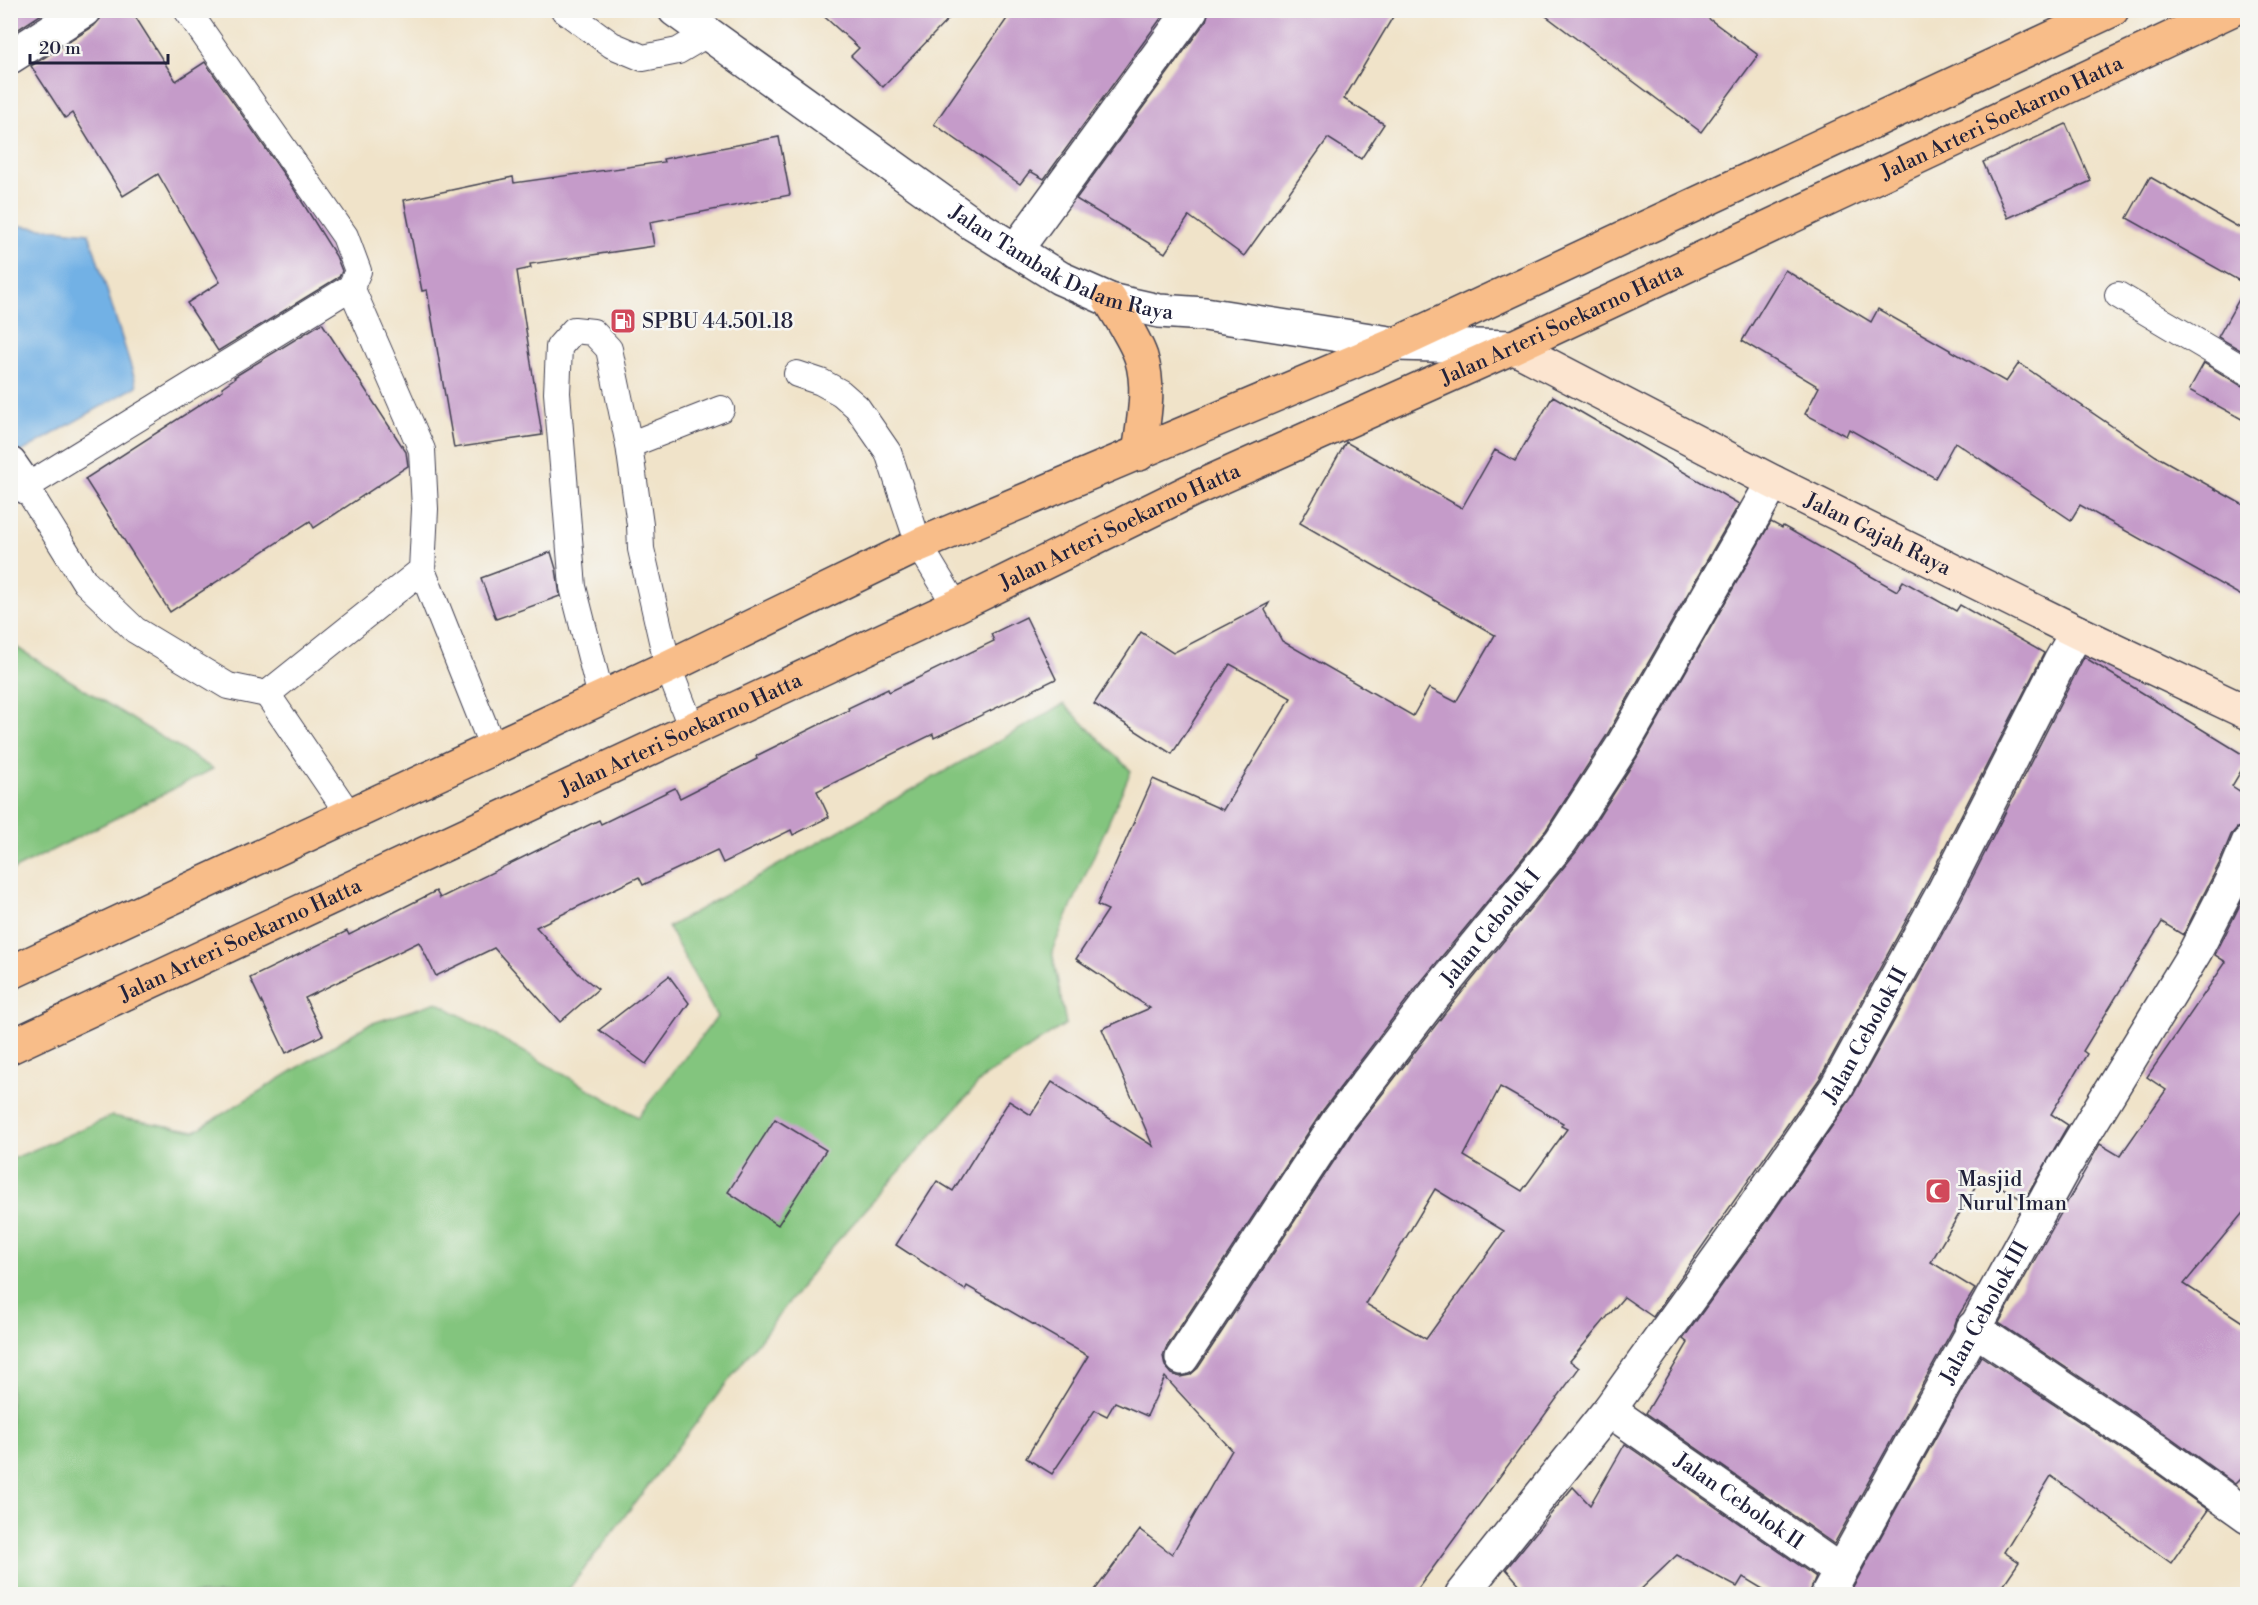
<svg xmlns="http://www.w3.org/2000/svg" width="2258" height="1605" viewBox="0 0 2258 1605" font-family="'Libre Bodoni',serif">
  <rect width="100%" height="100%" fill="#f6f6f2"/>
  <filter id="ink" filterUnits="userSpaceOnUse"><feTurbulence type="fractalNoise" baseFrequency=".0167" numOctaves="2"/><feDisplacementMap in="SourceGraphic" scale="12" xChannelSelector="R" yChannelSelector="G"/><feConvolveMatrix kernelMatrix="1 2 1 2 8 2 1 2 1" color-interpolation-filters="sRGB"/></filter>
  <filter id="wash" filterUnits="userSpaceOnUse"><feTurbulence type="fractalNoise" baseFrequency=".008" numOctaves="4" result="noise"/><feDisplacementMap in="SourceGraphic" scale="24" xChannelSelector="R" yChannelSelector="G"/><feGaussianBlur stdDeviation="1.35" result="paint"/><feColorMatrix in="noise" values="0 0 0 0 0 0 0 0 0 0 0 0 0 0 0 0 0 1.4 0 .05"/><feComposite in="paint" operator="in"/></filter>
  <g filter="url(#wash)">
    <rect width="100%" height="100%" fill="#f0e3c9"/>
    <g fill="#83c57e" stroke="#52745c" stroke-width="1.5">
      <polygon points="11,644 213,769 11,871"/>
      <polygon points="1064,704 1131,771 1052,951 1066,1024 984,1077 825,1255 565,1594 11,1594 10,1160 112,1116 195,1131 367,1025 437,1002 638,1117 717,1017 668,927"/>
    </g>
    <polygon fill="#72b1e5" stroke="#4a6a90" stroke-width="1.5" points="11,225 89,233 137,386 11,458"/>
    <g id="blocks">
      <g fill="#c59bc9" fill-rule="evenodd">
        <polygon points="10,10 48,10 11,34"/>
        <polygon points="103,10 131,10 176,81 205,62 294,189 336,256 342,271 339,277 218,351 187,303 220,282 158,174 123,196 72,113 65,118 31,66 94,26 100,19"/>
        <polygon points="817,10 957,10 883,87 851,56 859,48"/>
        <polygon points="1013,10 1167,10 1044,179 1030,171 1020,184 934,124"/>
        <polygon points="1209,10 1397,10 1344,99 1384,124 1361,159 1328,138 1244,256 1189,216 1165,253 1076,199 1206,21"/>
        <polygon points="1538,10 1697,10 1758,55 1701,132"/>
        <polygon points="2066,124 2091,181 2008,218 1983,162"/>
        <polygon points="779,137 790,195 650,222 654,246 530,264 531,268 517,271 542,435 454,448 427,290 422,291 404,200 513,177 514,183 664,162 663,159"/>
        <polygon points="2150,177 2247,232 2247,354 2218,337 2247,285 2127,218"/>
        <polygon points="1785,270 1871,322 1878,309 2006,382 2019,363 2156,456 2247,507 2247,599 2080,505 2071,520 1955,442 1935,478 1849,429 1846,436 1805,414 1819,387 1742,341"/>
        <polygon points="322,323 406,452 408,466 314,528 310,521 170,612 85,479 223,390 222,387 235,378 234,377"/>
        <polygon points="2204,363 2240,385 2247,387 2247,422 2189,390"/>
        <path d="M 1553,396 L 1739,504 L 1605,738 L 1546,830 L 1415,989 L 1323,1110 L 1166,1348 L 1163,1356 L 1165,1366 L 1172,1374 L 1180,1377 L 1190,1375 L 1198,1368 L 1353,1132 L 1445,1013 L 1577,851 L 1637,757 L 1771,522 L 1782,528 L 1783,526 L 1897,591 L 1903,581 L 1956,611 L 1960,605 L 2044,653 L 1927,882 L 1820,1078 L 1653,1317 L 1624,1297 L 1570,1361 L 1579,1368 L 1414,1594 L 1092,1594 L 1140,1530 L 1172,1554 L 1232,1450 L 1165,1377 L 1147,1416 L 1115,1402 L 1107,1416 L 1095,1410 L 1052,1474 L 1026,1458 L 1088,1356 L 967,1286 L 965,1290 L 896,1245 L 937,1181 L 953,1191 L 1009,1101 L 1031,1115 L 1052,1082 L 1153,1146 L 1102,1029 L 1150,1008 L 1076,959 L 1108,910 L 1097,905 L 1153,779 L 1223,810 L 1291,698 L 1230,664 L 1172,754 L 1094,704 L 1141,632 L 1173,653 L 1269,603 L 1265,610 L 1282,641 L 1413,716 L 1429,688 L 1456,702 L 1495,635 L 1300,523 L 1346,442 L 1462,508 L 1495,450 L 1515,461 ZM 1500,1087 L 1563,1123 L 1561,1126 L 1567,1129 L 1522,1191 L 1464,1156 ZM 1435,1189 L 1504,1231 L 1426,1339 L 1366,1304 Z"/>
        <polygon points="551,552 556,569 560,596 496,619 481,578"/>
        <polygon points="1026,617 1056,679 934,738 933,734 817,791 829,817 793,835 791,830 723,863 717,850 643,885 639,877 536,927 579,974 598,989 560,1022 494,948 436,976 419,942 305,998 323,1035 286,1053 250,978 347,931 349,935 436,891 440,898 599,820 601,824 675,788 680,798 757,759 756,756 849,710 848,708 888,689 889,692 994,641 991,634"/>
        <polygon points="2084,657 2247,757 2247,761 2232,786 2247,796 2247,825 2237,828 2231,835 2219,864 2183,935 2162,922 2083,1051 2087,1054 2051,1114 2068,1125 2024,1201 1982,1175 1931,1262 1975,1289 1957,1318 1954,1327 1834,1544 1646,1413 1688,1343 1683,1339 1750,1246 1852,1097 1961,900"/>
        <polygon points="2247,891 2247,1208 2184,1284 2247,1325 2247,1472 2235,1484 2163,1432 1999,1323 2100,1144 2120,1156 2166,1090 2147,1077 2226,962 2215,955"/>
        <polygon points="669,976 689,1003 646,1064 599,1030"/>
        <polygon points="775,1119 826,1150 778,1225 728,1192"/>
        <polygon points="1981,1356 2142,1463 2208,1510 2171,1563 2051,1476 2004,1552 2019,1562 1997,1594 1849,1594"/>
        <polygon points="1625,1444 1816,1577 1809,1594 1771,1594 1743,1577 1737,1587 1677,1555 1636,1594 1528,1594 1506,1569 1573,1487 1590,1505"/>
      </g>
    </g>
  </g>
  <g filter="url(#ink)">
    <use href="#blocks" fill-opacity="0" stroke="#413f50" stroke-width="1.5"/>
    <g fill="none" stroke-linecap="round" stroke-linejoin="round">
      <g stroke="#413f50" stroke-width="28">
        <g id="service">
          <polyline points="187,10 345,236 358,271 351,287 26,487 85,582 135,630 228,686 267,694 422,570 425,509 422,450 351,287"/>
          <polyline points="564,10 612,45 643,58 678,51 707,34"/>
          <polyline points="2118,295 2248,372"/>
          <polyline points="797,374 821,382 841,393 857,407 888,452 919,545 956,606"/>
          <polyline points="422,570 493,748"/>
          <polyline points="267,694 350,816"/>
          <polyline points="601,697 573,587 557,393 559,347 574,330 593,332 609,349 629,445"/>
          <polyline points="692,729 668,667 641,549 640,525 629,445 721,409"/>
        </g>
      </g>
      <g stroke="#413f50" stroke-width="36">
        <g id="minor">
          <polyline points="10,57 84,10"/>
          <polyline points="1015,251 1191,10"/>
          <polyline points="10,464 26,487"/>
          <polyline points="1973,1328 2153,1448 2248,1516"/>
          <path id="s1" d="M 1182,1358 L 1338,1121 L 1430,1001 L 1561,841 L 1621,748 L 1773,482"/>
          <path id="s2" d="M 1609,1410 L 1840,1571"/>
          <path id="s3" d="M 1462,1594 L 1609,1410 L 1735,1235 L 1836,1088 L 1944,891 L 2060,662 L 2077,632"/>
          <path id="s4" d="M 1828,1594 L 2063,1169 L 2195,952 L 2236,872 L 2248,843"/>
        </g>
      </g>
      <g stroke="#413f50" stroke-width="36">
        <g id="tertiary">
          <path id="s5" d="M 675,10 L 973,224 L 1060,278 L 1110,300 L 1159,311 L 1205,314 L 1396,344 L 1513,347"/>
        </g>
      </g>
      <g stroke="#413f50" stroke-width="36">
        <g id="secondary">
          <path id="s6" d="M 1513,347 L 1773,482 L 2077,632 L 2248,713"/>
        </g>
      </g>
      <g stroke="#413f50" stroke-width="36">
        <g id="primary">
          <path d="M 1110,300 C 1120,318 1134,337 1141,357 C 1151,389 1143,422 1139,454"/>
          <polyline points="10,973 668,667 919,545 1396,344 2112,10"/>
          <path id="s7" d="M 10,1047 L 956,606 L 1190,491 L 1513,347 L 2231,10"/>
        </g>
      </g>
      <use href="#service" stroke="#fff" stroke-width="26"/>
      <use href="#minor" stroke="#fff" stroke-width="33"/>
      <use href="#tertiary" stroke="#fff" stroke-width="33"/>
      <use href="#secondary" stroke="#fce5d0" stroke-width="33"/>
      <use href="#primary" stroke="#f8bd89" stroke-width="33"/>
    </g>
  </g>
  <defs>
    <g id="fuel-square" transform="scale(1.35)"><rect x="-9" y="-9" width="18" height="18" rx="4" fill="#d1495b" stroke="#f6f6f2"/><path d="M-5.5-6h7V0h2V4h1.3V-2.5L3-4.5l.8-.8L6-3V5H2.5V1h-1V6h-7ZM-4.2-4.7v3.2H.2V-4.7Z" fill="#fff"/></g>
    <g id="mosque-square" transform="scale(1.35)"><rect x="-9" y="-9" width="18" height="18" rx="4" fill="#d1495b" stroke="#f6f6f2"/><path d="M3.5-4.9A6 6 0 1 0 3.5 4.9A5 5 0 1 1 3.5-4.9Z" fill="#fff"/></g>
  </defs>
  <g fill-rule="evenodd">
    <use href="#fuel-square" x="623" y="321"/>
    <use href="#mosque-square" x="1938" y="1191"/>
  </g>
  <g text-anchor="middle" stroke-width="5" stroke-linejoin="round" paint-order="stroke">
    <g font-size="21" fill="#22223b" stroke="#f6f6f2">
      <text dy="7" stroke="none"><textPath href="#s7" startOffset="2198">Jalan Arteri Soekarno Hatta</textPath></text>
      <text dy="7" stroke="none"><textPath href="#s5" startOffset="465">Jalan Tambak Dalam Raya</textPath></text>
      <text dy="7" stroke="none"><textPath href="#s7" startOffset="1712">Jalan Arteri Soekarno Hatta</textPath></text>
      <text dy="7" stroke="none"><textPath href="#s7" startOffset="1226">Jalan Arteri Soekarno Hatta</textPath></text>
      <text dy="7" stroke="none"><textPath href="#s6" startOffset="410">Jalan Gajah Raya</textPath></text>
      <text dy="7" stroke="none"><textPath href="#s7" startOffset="740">Jalan Arteri Soekarno Hatta</textPath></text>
      <text dy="7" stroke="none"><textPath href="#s1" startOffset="530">Jalan Cebolok I</textPath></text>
      <text dy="7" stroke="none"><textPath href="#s7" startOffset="254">Jalan Arteri Soekarno Hatta</textPath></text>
      <text dy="7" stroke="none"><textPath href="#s3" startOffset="690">Jalan Cebolok II</textPath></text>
      <text dy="7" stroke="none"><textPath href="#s4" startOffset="322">Jalan Cebolok III</textPath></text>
      <text dy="7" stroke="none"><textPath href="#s2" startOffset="159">Jalan Cebolok II</textPath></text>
    </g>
    <g font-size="21" fill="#22223b" stroke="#f6f6f2" text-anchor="start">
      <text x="642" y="328">SPBU 44.501.18</text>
      <text x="1958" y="1186">Masjid<tspan x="1958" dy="24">Nurul Iman</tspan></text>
    </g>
  </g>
  <rect width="2258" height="1605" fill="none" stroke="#f6f6f2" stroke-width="36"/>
  <path d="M30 54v9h138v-9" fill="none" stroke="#22223b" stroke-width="3"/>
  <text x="39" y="54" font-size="18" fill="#22223b" stroke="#f6f6f2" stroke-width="4.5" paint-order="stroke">20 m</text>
</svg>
